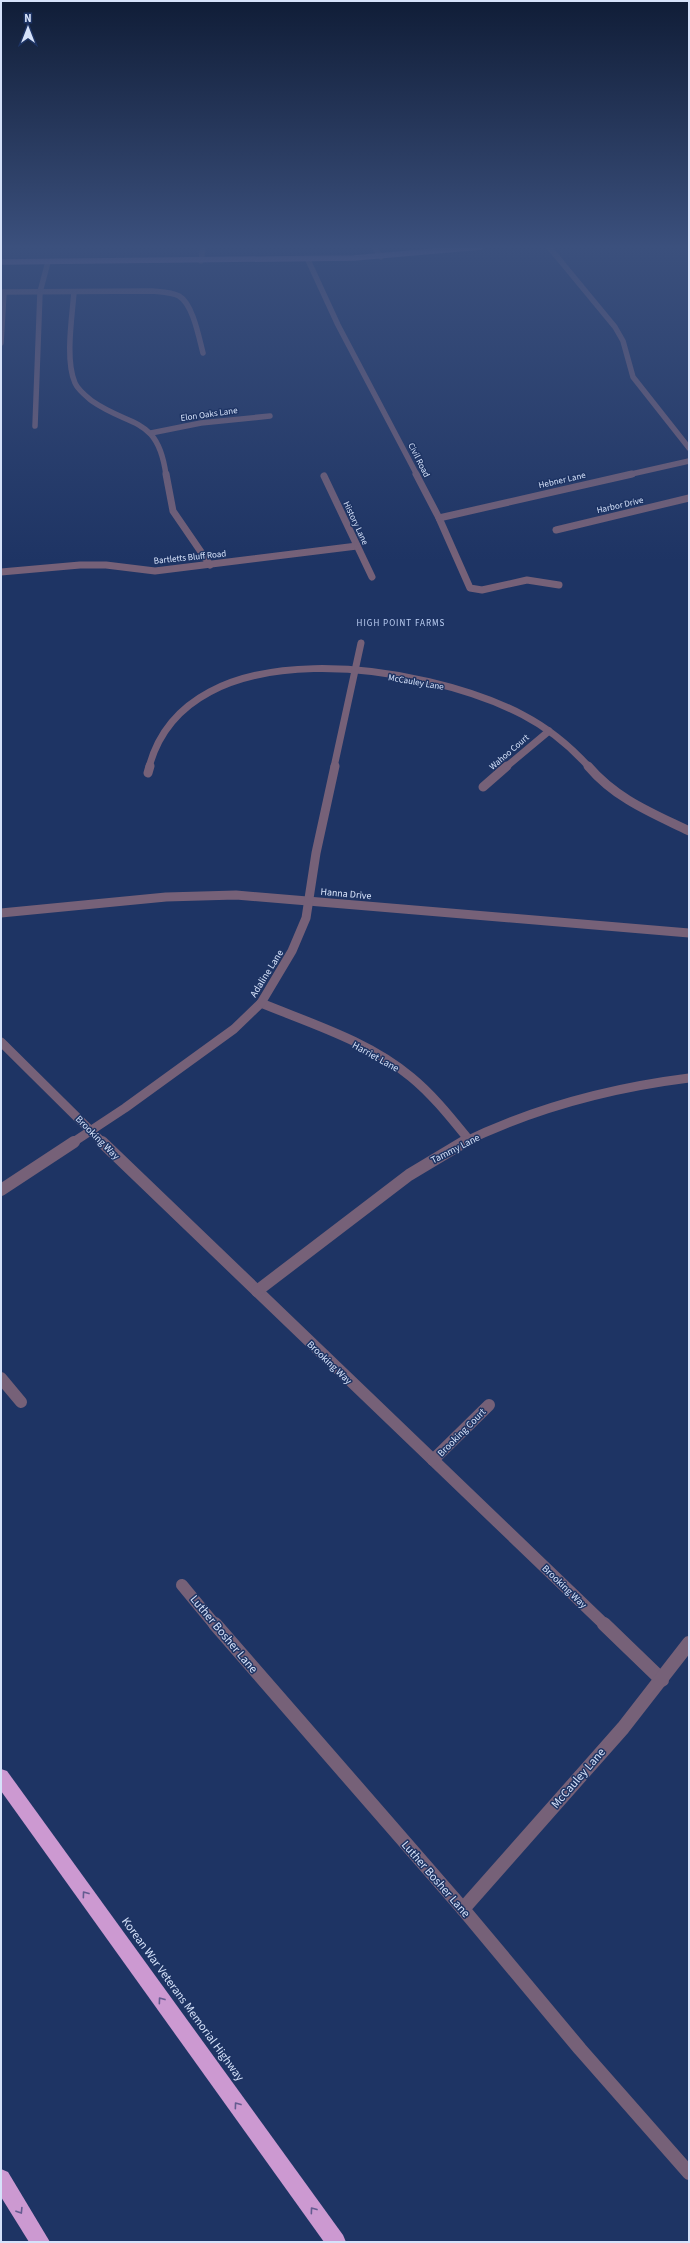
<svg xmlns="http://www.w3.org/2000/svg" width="690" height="2243" viewBox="0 0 690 2243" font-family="'Source Sans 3',sans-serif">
  <rect width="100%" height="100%" fill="#1e3464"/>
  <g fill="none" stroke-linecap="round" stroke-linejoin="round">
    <g stroke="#766178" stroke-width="5.5">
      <polyline points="374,247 381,257"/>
      <polyline points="549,247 615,327 623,341 633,377 689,448"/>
      <polyline points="308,260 338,325 417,475"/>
      <polyline points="201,261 203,247"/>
      <path d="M 1,292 L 152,291 C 161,292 171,292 179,296 C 193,304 199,338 203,353"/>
      <path d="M 74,292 C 72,318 65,360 75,383 C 78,390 86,396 92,401 C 131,428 158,416 166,475"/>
      <polyline points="1,343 4,292"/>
      <polyline points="35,426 40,292 48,262"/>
      <polyline points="151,433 201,423 270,416"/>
      <polyline points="627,475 689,461"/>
    </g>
    <g stroke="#766178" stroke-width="7">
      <polyline points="166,474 173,511 210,565"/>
      <polyline points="416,474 439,518 470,588 482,590 527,580 559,585"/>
      <polyline points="324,476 372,577"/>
      <polyline points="439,518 632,474"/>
      <polyline points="556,530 689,498"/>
      <polyline points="1,572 80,565 106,565 155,571 357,546"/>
      <path d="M 149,767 C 187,625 426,664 523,715 C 548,728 570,746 589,767"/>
      <polyline points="334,767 361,643"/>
      <polyline points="506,767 549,731"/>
    </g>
    <g stroke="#766178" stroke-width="9">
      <path d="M 588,766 C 616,799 652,813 689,831"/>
      <polyline points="148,773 150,766"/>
      <polyline points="483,787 507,766"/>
      <polyline points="1,913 166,897 236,895 689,933"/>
      <path d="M 261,1003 C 312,1024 368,1041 411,1077 C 433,1095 451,1118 469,1140"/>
      <polyline points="1,1042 103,1143"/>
      <polyline points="72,1143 125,1108 234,1029 261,1003 292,951 306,918 316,853 335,766"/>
      <path d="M 462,1143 C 534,1108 609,1088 689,1078"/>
    </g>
    <g stroke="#766178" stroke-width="12">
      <polyline points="102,1142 605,1625"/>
      <polyline points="1,1190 74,1142"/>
      <polyline points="257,1291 409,1175 464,1142"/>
      <polyline points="1,1378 21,1402"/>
      <polyline points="433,1460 489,1405"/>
      <polyline points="182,1585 215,1625"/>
    </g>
    <g stroke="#766178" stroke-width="14">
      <polyline points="215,1624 463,1909 580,2049 689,2173"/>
      <polyline points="604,1624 662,1680"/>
      <polyline points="463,1909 623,1728 689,1643"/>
    </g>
    <polyline stroke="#b489b8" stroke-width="5.5" points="1,262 354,258 481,247"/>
    <g fill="#cc99d1" fill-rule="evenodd">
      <polygon points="1,1769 7,1771 343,2235 346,2242 324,2242 1,1791"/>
      <polygon points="1,2169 8,2172 50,2242 29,2242 1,2197"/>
    </g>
  </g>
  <defs><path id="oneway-chevron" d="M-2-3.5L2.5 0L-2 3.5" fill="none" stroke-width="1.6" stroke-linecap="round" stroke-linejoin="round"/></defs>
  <g stroke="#645c90">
    <use href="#oneway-chevron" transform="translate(85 1894) rotate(-126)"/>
    <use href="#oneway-chevron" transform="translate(161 2000) rotate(-126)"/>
    <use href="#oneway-chevron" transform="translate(237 2105) rotate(-126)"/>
    <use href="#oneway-chevron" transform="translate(313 2210) rotate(-126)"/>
    <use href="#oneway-chevron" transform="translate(20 2211) rotate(58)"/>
  </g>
  <linearGradient id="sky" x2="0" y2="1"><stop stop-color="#101d37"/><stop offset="0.44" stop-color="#3b507d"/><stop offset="1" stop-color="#3b507d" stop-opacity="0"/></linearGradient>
  <rect width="690" height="561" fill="url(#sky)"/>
  <g text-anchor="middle" stroke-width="3" stroke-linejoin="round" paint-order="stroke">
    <g font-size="9" fill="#d6e2fa" stroke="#1e3464">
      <text transform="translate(209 414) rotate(-8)" y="3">Elon Oaks Lane</text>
      <text transform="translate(419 460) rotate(63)" y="3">Civil Road</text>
      <text transform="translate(562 480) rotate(-13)" y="3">Hebner Lane</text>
      <text transform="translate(620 505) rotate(-13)" y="3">Harbor Drive</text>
      <text transform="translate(356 523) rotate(65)" y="3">History Lane</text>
      <text transform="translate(190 557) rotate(-6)" y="3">Bartletts Bluff Road</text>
      <text transform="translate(416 682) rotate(10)" y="3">McCauley Lane</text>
      <text transform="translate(509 752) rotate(-41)" y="3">Wahoo Court</text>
    </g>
    <g font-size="9" letter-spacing="1" fill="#bfd1f5" stroke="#1e3464">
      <text x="401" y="626">HIGH POINT FARMS</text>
    </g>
    <g font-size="10" fill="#d6e2fa" stroke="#1e3464">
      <text transform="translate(346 893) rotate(5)" y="4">Hanna Drive</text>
      <text transform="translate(266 973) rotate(-58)" y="4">Adaline Lane</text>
      <text transform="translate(376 1056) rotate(29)" y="4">Harriet Lane</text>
      <text transform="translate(98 1137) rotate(45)" y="4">Brooking Way</text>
      <text transform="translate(455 1148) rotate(-27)" y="4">Tammy Lane</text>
      <text transform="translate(330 1362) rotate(44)" y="4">Brooking Way</text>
      <text transform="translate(461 1432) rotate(-45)" y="4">Brooking Court</text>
      <text transform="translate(565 1586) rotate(44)" y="4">Brooking Way</text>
    </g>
    <g font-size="12" fill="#d6e2fa" stroke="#1e3464">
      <text transform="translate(224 1634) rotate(50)" y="4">Luther Bosher Lane</text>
      <text transform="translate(578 1778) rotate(-49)" y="4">McCauley Lane</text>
      <text transform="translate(436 1879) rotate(49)" y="4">Luther Bosher Lane</text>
      <text transform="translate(183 1999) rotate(54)" y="4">Korean War Veterans Memorial Highway</text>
    </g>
  </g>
  <rect width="690" height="2243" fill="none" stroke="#d6e2fa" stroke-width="4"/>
  <g transform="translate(28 28)" stroke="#1e3464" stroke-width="3" paint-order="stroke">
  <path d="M0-3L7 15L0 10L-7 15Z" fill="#d6e2fa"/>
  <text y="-6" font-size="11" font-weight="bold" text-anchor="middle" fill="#d6e2fa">N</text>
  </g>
</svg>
